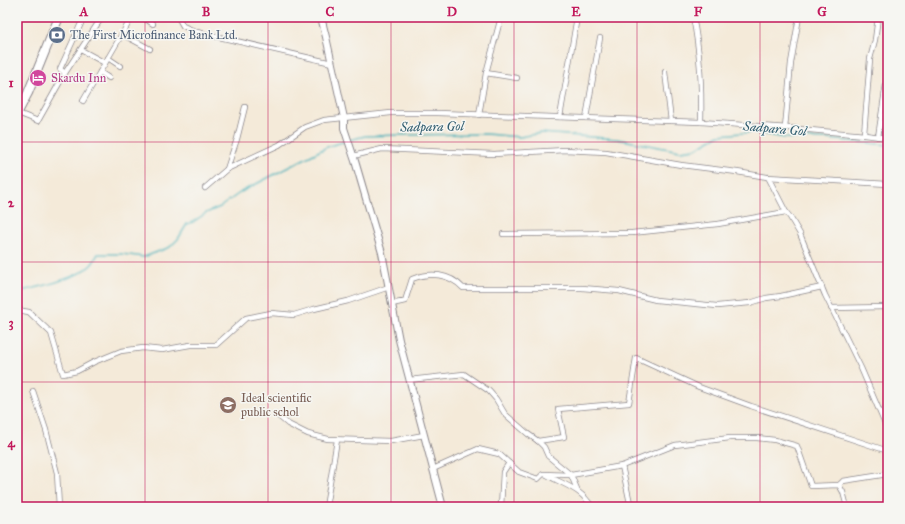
<svg xmlns="http://www.w3.org/2000/svg" width="905" height="524" viewBox="0 0 905 524" font-family="'IM FELL Great Primer',serif">
  <rect width="100%" height="100%" fill="#f6f6f2"/>
  <filter id="ink" filterUnits="userSpaceOnUse"><feTurbulence type="fractalNoise" baseFrequency=".025" numOctaves="2"/><feDisplacementMap in="SourceGraphic" scale="8" xChannelSelector="R" yChannelSelector="G"/><feConvolveMatrix kernelMatrix="1 2 1 2 8 2 1 2 1" color-interpolation-filters="sRGB"/></filter>
  <filter id="wash" filterUnits="userSpaceOnUse"><feTurbulence type="fractalNoise" baseFrequency=".012" numOctaves="4" result="noise"/><feDisplacementMap in="SourceGraphic" scale="16" xChannelSelector="R" yChannelSelector="G"/><feGaussianBlur stdDeviation="0.9" result="paint"/><feColorMatrix in="noise" values="0 0 0 0 0 0 0 0 0 0 0 0 0 0 0 0 0 1.4 0 .05"/><feComposite in="paint" operator="in"/></filter>
  <g filter="url(#wash)">
    <rect width="100%" height="100%" fill="#f4ead9"/>
    <g fill="none" stroke-linecap="round" stroke-linejoin="round">
      <g stroke="#41b1ba" stroke-width="1.5">
        <polyline points="349,140 365,136 401,135 486,134 520,137 541,133 617,139 680,151 695,149 719,135 753,132 785,138 829,139 888,145"/>
        <path d="M 17,292 C 36,288 78,279 91,265 C 94,262 96,257 98,254 L 122,254 L 144,257 L 170,247 L 178,239 L 187,224 L 193,222 L 206,213 L 220,207 L 241,192 L 327,147 L 346,141"/>
      </g>
    </g>
  </g>
  <g filter="url(#ink)">
    <g fill="none" stroke-linecap="round" stroke-linejoin="round">
      <g stroke="#8b868a" stroke-width="6">
        <g id="street">
          <polyline points="143,17 153,24"/>
          <polyline points="178,17 183,26 197,32 332,63"/>
          <path d="M 693,17 C 700,51 702,87 701,122"/>
          <polyline points="122,34 150,49"/>
          <polyline points="81,50 105,63"/>
          <polyline points="108,58 120,66"/>
          <polyline points="100,72 109,78"/>
          <polyline points="665,72 671,121"/>
          <polyline points="65,73 60,69 84,17"/>
          <polyline points="486,73 501,17"/>
          <polyline points="83,101 132,17"/>
          <polyline points="18,113 38,121 65,73 102,17"/>
          <polyline points="479,115 486,73 517,78"/>
          <polyline points="560,117 577,17"/>
          <polyline points="586,118 600,38"/>
          <polyline points="785,128 791,63 799,17"/>
          <polyline points="864,134 870,59 875,40 878,17"/>
          <polyline points="878,137 888,71"/>
          <polyline points="353,156 382,149 494,154 565,150 606,152 681,165 737,172 767,177 888,184"/>
          <polyline points="227,169 237,139 245,107"/>
          <polyline points="768,177 786,212"/>
          <polyline points="205,188 227,169 279,145 305,127 324,120 391,113 438,113 701,122 788,128 865,135 888,138"/>
          <polyline points="503,234 632,233 718,224 786,212 790,217 800,234 825,295 861,368 888,431"/>
          <path d="M 392,304 L 405,301 L 412,279 C 430,272 449,273 463,288 L 582,288 L 619,291 L 656,300 L 717,306 L 750,303 L 766,298 L 781,296 L 822,287"/>
          <polyline points="831,308 888,307"/>
          <polyline points="17,310 29,312 51,333 63,374 77,371 94,362 121,351 143,348 162,350 190,345 216,345 246,318 271,313 294,315 314,309 348,301 389,287"/>
          <polyline points="409,380 464,374 489,391 496,399 505,414 528,434 538,441 544,447 548,456 571,475 622,466 675,445 730,438 757,438 775,440 797,446 811,486 839,485 843,492 847,507"/>
          <polyline points="33,391 46,430 57,473 59,507"/>
          <polyline points="276,414 288,424 308,434 328,439 391,441 424,435"/>
          <polyline points="538,441 564,437 558,409 629,403 636,358 699,387 751,406 888,451"/>
          <polyline points="622,466 630,503 634,507"/>
          <polyline points="433,469 478,449 499,454 519,472 538,479 543,474 571,475 577,489"/>
          <path d="M 547,475 C 566,486 580,488 592,507"/>
          <polyline points="839,485 843,481 888,474"/>
          <polyline points="326,507 337,440"/>
          <polyline points="501,507 503,472 509,463"/>
        </g>
      </g>
      <g stroke="#8b868a" stroke-width="8">
        <polyline id="secondary" points="321,17 326,37 344,118 344,128 355,161 382,253 399,340 443,507"/>
      </g>
      <g stroke="#8b868a" stroke-width="10">
        <polyline id="highway" points="17,114 28,93 59,17"/>
      </g>
      <use href="#street" stroke="#fff" stroke-width="4.5"/>
      <use href="#secondary" stroke="#fff" stroke-width="6"/>
      <use href="#highway" stroke="#fff" stroke-width="8"/>
    </g>
  </g>
  <path fill="none" stroke="#c2185b" stroke-width="1" stroke-opacity="0.55" d="M 145,17 L 145,507M 268,17 L 268,507M 391,17 L 391,507M 514,17 L 514,507M 637,17 L 637,507M 760,17 L 760,507M 17,142 L 888,142M 17,262 L 888,262M 17,382 L 888,382"/>
  <defs>
    <g id="bank-disc" transform="scale(0.9)"><circle r="9.5" fill="#5c6f8a" stroke="#f6f6f2"/><path d="M-6-4H6V4H-6ZM0-2.3a2.3 2.3 0 1 0 0 4.6a2.3 2.3 0 1 0 0-4.6Z" fill="#fff"/></g>
    <g id="hotel-disc" transform="scale(0.9)"><circle r="9.5" fill="#d1479c" stroke="#f6f6f2"/><path d="M-6-4.5h1.5V1H6V5H4.5V3h-9V5H-6ZM-4 0a1.8 1.8 0 1 1 3.6 0ZM.5 0V-2.5h3Q6-2.5 6 0Z" fill="#fff"/></g>
    <g id="school-disc" transform="scale(0.9)"><circle r="9.5" fill="#8d6e63" stroke="#f6f6f2"/><path d="M0-5L7-2L0 1L-7-2ZM-4 1L0 2.5L4 1V4Q0 6-4 4Z" fill="#fff"/></g>
  </defs>
  <g fill-rule="evenodd">
    <use href="#bank-disc" x="57" y="35"/>
    <use href="#hotel-disc" x="38" y="78"/>
    <use href="#school-disc" x="228" y="405"/>
  </g>
  <g text-anchor="middle" stroke-width="3" stroke-linejoin="round" paint-order="stroke">
    <g font-size="12" fill="#4e5e75" stroke="#f6f6f2" text-anchor="start">
      <text x="70" y="39">The First Microfinance Bank Ltd.</text>
    </g>
    <g font-size="12" fill="#b23c85" stroke="#f6f6f2" text-anchor="start">
      <text x="51" y="82">Skardu Inn</text>
    </g>
    <g font-size="12" fill="#785e54" stroke="#f6f6f2" text-anchor="start">
      <text x="241" y="402">Ideal scientific<tspan x="241" dy="14">public schol</tspan></text>
    </g>
    <g font-size="13" font-style="italic" fill="#2e5b6e" stroke="#f6f6f2">
      <text transform="translate(432 126) rotate(-1)" y="5">Sadpara Gol</text>
      <text transform="translate(775 128) rotate(5)" y="5">Sadpara Gol</text>
    </g>
  </g>
  <rect width="905" height="524" fill="none" stroke="#f6f6f2" stroke-width="44"/>
  <rect x="22" y="22" width="861" height="480" fill="none" stroke="#c2185b" stroke-width="1.5"/>
  <g font-size="13" text-anchor="middle" font-weight="bold" fill="#c2185b">
    <text x="84" y="16">A</text>
    <text x="206" y="16">B</text>
    <text x="330" y="16">C</text>
    <text x="452" y="16">D</text>
    <text x="576" y="16">E</text>
    <text x="698" y="16">F</text>
    <text x="822" y="16">G</text>
    <text x="11" y="87">1</text>
    <text x="11" y="207">2</text>
    <text x="11" y="327">3</text>
    <text x="11" y="447">4</text>
  </g>
</svg>
